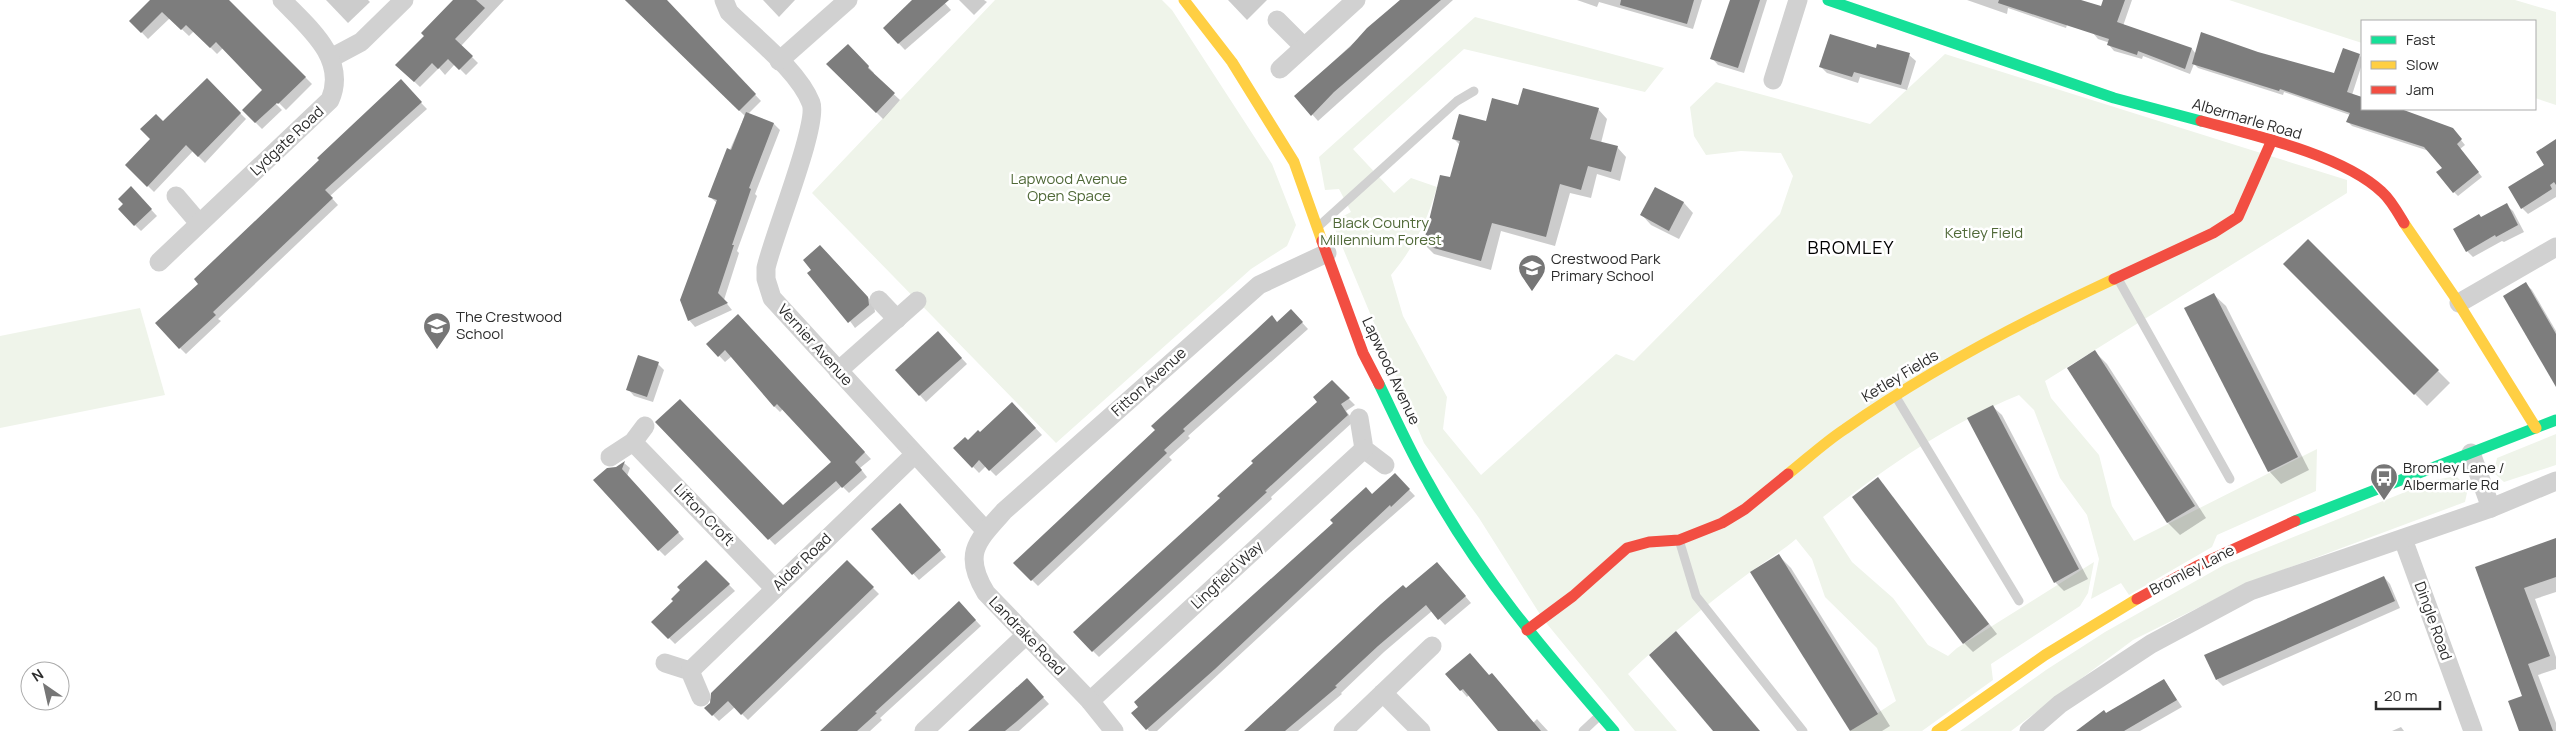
<svg xmlns="http://www.w3.org/2000/svg" width="2556" height="731" viewBox="0 0 2556 731" font-family="Manrope,sans-serif">
  <rect width="100%" height="100%" fill="#fff"/>
  <g fill="#eff4ea">
    <polygon points="995,0 1162,0 1172,10 1272,164 1296,225 1287,246 1251,269 1056,443 812,193"/>
    <polygon points="2229,0 2515,0 2556,12 2556,105 2535,98 2535,21 2362,21 2362,43"/>
    <path d="M 1475,17 L 1664,68 L 1645,92 L 1464,49 L 1353,149 L 1394,193 L 1411,178 L 1437,187 C 1427,222 1414,247 1391,275 L 1403,316 L 1447,397 L 1443,429 L 1481,475 L 1616,354 L 1634,361 L 1780,214 L 1793,176 L 1781,153 L 1741,151 L 1706,155 L 1694,136 L 1690,107 L 1716,82 L 1870,124 L 1945,54 L 2347,180 L 2347,193 L 2045,381 L 2051,398 L 2099,455 L 2112,506 L 2134,541 L 2317,449 L 2316,491 L 2217,535 L 2212,547 L 2129,595 L 2121,583 L 2091,599 L 2099,559 L 2087,515 L 2060,478 L 2034,410 L 2019,395 C 1948,424 1883,469 1823,517 L 1852,562 L 1893,598 L 1928,645 L 1948,656 L 1957,648 L 2094,562 L 2088,593 L 2080,606 L 1991,664 L 1993,680 L 1922,731 L 1850,731 L 1896,701 L 1877,648 L 1825,597 L 1812,559 L 1796,539 C 1781,552 1765,561 1749,573 C 1707,604 1666,638 1628,674 L 1677,731 L 1635,731 L 1543,619 L 1479,518 L 1424,443 L 1332,222 L 1351,212 L 1339,189 L 1325,190 L 1319,157 Z"/>
    <polygon points="140,308 165,395 0,428 0,336"/>
    <polygon points="2556,434 2556,465 2504,482 2494,473 2497,458"/>
    <polygon points="2456,476 2468,488 2465,502 2248,583 2133,640 2011,731 1960,731 2046,670 2105,632 2224,565 2435,480"/>
  </g>
  <g fill="#0003">
    <polygon points="152,0 228,0 312,84 286,110 273,97 271,99 282,110 262,129 243,110 264,90 223,48 217,54 194,31 189,36 170,18 148,39 131,21"/>
    <polygon points="326,0 368,0 370,2 348,23"/>
    <polygon points="455,0 504,0 461,46 478,63 466,75 455,64 445,75 439,68 420,87 403,71 425,36"/>
    <polygon points="625,0 666,0 761,101 748,114 774,124 780,130 755,194 757,196 737,251 739,253 724,300 732,310 695,327 689,320 717,203 709,196 745,116"/>
    <polygon points="763,0 795,0 779,17"/>
    <polygon points="914,0 942,0 951,10 905,50 884,28"/>
    <polygon points="959,0 984,0 987,2 974,15"/>
    <polygon points="1228,0 1267,0 1247,20"/>
    <polygon points="1400,0 1453,0 1318,121 1296,96"/>
    <polygon points="1577,0 1702,0 1693,29 1599,2 1597,7"/>
    <polygon points="1732,0 1767,0 1744,73 1718,65 1712,58"/>
    <polygon points="1967,0 2073,0 2074,2 2066,28 2008,8 2007,14"/>
    <polygon points="2104,0 2132,0 2123,26 2192,49 2196,54 2258,53 2335,75 2359,55 2362,58 2362,64 2352,95 2362,99 2362,109 2391,109 2452,129 2465,145 2460,149 2482,177 2458,196 2454,192 2444,168 2429,151 2352,126 2348,122 2350,115 2284,92 2283,95 2198,68 2194,64 2190,74 2143,56 2142,59 2114,51 2109,45 2110,43 2098,39 2093,33"/>
    <polygon points="848,45 874,73 873,75 900,100 883,119 828,64"/>
    <polygon points="1877,50 1909,55 1916,61 1907,90 1860,77 1858,83 1827,73 1821,67"/>
    <polygon points="207,80 246,119 205,163 193,151 154,192 127,165"/>
    <polygon points="400,81 427,109 330,196 338,205 218,319 221,321 186,354 180,348 200,284"/>
    <polygon points="1519,106 1598,109 1607,119 1601,143 1617,147 1626,157 1620,181 1597,174 1591,198 1570,193 1555,246 1501,231 1491,270 1434,254 1425,245 1451,179 1460,145 1454,139"/>
    <polygon points="2556,141 2556,197 2528,214 2522,208"/>
    <polygon points="131,188 157,216 141,231 135,225 125,205"/>
    <polygon points="1656,189 1684,203 1693,213 1679,239 1651,225 1642,215"/>
    <polygon points="2506,205 2513,211 2524,232 2504,242 2502,241 2473,257 2467,251 2481,218"/>
    <polygon points="2308,241 2450,383 2427,406 2285,264"/>
    <polygon points="826,252 874,304 875,312 855,328 813,270"/>
    <polygon points="2526,284 2532,290 2556,331 2556,383"/>
    <polygon points="2213,294 2226,306 2309,470 2281,484 2269,471"/>
    <polygon points="1297,317 1308,329 1188,436 1190,438 1169,457 1172,460 1038,586 1015,563"/>
    <polygon points="744,322 871,459 860,468 867,477 849,493 842,486 775,545 657,422 783,507 833,462 783,409 780,412 774,406 732,356 725,362 708,344"/>
    <polygon points="944,339 967,364 926,402 897,370"/>
    <polygon points="2095,352 2107,364 2206,518 2180,535 2168,523 2069,368"/>
    <polygon points="658,364 664,370 653,402 634,396 628,389"/>
    <polygon points="1332,382 1355,405 1346,411 1354,421 1271,497 1272,499 1099,657 1093,651 1221,499 1319,402"/>
    <polygon points="1012,403 1042,435 996,476 986,466 979,473 955,448 980,433"/>
    <polygon points="1992,406 2002,415 2088,579 2064,591 2055,582"/>
    <polygon points="624,463 630,468 627,476 684,539 665,556 659,550 616,468"/>
    <polygon points="1395,475 1415,496 1351,552 1157,731 1149,731 1132,713"/>
    <polygon points="1878,479 1997,634 1973,652 1964,643"/>
    <polygon points="906,511 946,557 919,580 872,529"/>
    <polygon points="2556,539 2556,592 2535,599 2556,657 2556,669 2538,675 2556,723 2556,731 2521,731 2524,697 2477,568"/>
    <polygon points="1779,556 1791,568 1890,726 1882,731 1851,731 1752,572"/>
    <polygon points="706,561 735,591 675,644 653,622 675,601"/>
    <polygon points="847,562 879,594 748,720 735,707 719,721 706,708"/>
    <polygon points="1443,570 1471,603 1445,625 1432,611 1384,652 1341,693 1342,694 1298,731 1245,731 1406,589"/>
    <polygon points="2384,577 2390,584 2400,608 2223,686 2217,680"/>
    <polygon points="965,609 981,626 880,718 882,720 870,731 821,731"/>
    <polygon points="1447,674 1490,676 1533,723 1537,719 1548,731 1500,731 1469,695 1467,697"/>
    <polygon points="1027,680 1049,704 1019,731 971,731"/>
    <polygon points="2164,680 2182,707 2140,731 2080,731"/>
    <polygon points="2401,727 2404,731 2392,731"/>
  </g>
  <g fill="#7d7d7d">
    <polygon points="150,0 229,0 306,77 278,104 277,103 255,123 242,110 262,90 216,42 210,48 186,25 181,30 162,12 141,33 129,21"/>
    <polygon points="453,0 476,0 485,8 455,39 473,56 459,70 448,59 438,69 432,63 414,82 395,65 424,36 421,33"/>
    <polygon points="625,0 667,0 756,94 739,111"/>
    <polygon points="912,0 949,0 898,44 883,28"/>
    <polygon points="1400,0 1441,0 1334,92 1311,116 1294,96 1350,47 1367,28"/>
    <polygon points="1621,0 1694,0 1687,24 1620,5"/>
    <polygon points="1730,0 1760,0 1738,68 1710,59"/>
    <polygon points="1999,0 2081,0 2101,6 2103,0 2125,0 2117,22 2192,48 2185,69 2138,51 2137,55 2107,45 2109,39 1998,3"/>
    <polygon points="2201,32 2258,52 2334,73 2343,48 2360,54 2347,92 2362,97 2362,109 2401,109 2453,128 2462,139 2457,144 2479,172 2453,193 2436,172 2442,168 2424,147 2346,122 2350,113 2280,89 2279,91 2192,64"/>
    <polygon points="1830,34 1876,48 1877,44 1910,53 1901,85 1854,72 1852,77 1819,67"/>
    <polygon points="848,44 869,66 868,68 895,93 876,113 826,64"/>
    <polygon points="207,78 241,113 198,157 186,145 147,187 125,165 150,139 140,129 156,114 163,121"/>
    <polygon points="401,79 422,102 325,190 333,198 213,312 216,315 179,349 155,323 198,284 194,279 319,160 317,158"/>
    <polygon points="1523,88 1599,108 1590,139 1618,146 1611,172 1588,166 1581,190 1560,184 1546,237 1492,223 1481,261 1423,245 1440,175 1450,177 1460,141 1452,139 1459,114 1486,121 1492,98 1518,105"/>
    <polygon points="746,112 774,123 749,188 751,189 732,245 734,245 718,293 728,303 688,321 680,300 717,200 708,197 727,148 731,150"/>
    <polygon points="2556,139 2556,185 2554,182 2550,185 2552,189 2521,209 2508,187 2544,165 2536,152"/>
    <polygon points="131,186 152,209 134,226 118,209 123,204 118,199"/>
    <polygon points="1655,187 1684,202 1669,231 1640,215"/>
    <polygon points="2507,203 2518,225 2496,237 2495,235 2466,252 2453,229 2479,214 2481,217"/>
    <polygon points="2308,239 2439,370 2414,395 2283,264"/>
    <polygon points="820,245 868,297 869,305 848,323 807,273 811,270 803,260"/>
    <polygon points="2526,282 2556,334 2556,387 2503,296"/>
    <polygon points="2214,293 2298,457 2268,472 2184,308"/>
    <polygon points="1291,309 1303,322 1183,429 1185,431 1164,450 1167,453 1031,581 1013,563 1155,430 1151,426 1256,330 1272,315 1277,322"/>
    <polygon points="738,314 865,452 855,462 862,470 842,488 836,481 768,540 655,422 680,399 783,505 831,462 777,404 774,407 725,350 718,357 706,344"/>
    <polygon points="938,331 962,358 919,396 895,370"/>
    <polygon points="2095,350 2195,506 2167,523 2067,368"/>
    <polygon points="638,355 659,362 647,397 626,390"/>
    <polygon points="1332,380 1350,398 1341,404 1348,415 1265,491 1267,492 1092,652 1073,632 1220,498 1217,496 1253,463 1251,461 1317,402 1313,397"/>
    <polygon points="1012,402 1036,428 989,471 979,460 972,468 953,448 965,437 968,440 978,430 980,432"/>
    <polygon points="1993,405 2079,569 2054,583 1967,418"/>
    <polygon points="625,461 622,469 679,532 658,551 593,480 607,468 616,467"/>
    <polygon points="1395,473 1410,489 1391,507 1390,505 1215,669 1146,730 1131,713 1138,707 1134,702 1333,523 1330,520 1366,487 1372,494"/>
    <polygon points="1878,477 1989,624 1963,644 1852,497"/>
    <polygon points="900,503 941,550 912,575 871,529"/>
    <polygon points="2556,538 2556,577 2524,588 2550,656 2528,664 2553,731 2519,731 2508,701 2522,696 2475,567"/>
    <polygon points="1779,554 1878,714 1850,731 1750,572"/>
    <polygon points="706,560 730,584 668,639 651,622 673,601 671,599 680,590 677,587"/>
    <polygon points="847,560 874,587 741,715 728,701 712,716 704,708 710,703 711,693"/>
    <polygon points="1437,562 1466,596 1438,620 1426,605 1378,646 1335,686 1337,687 1285,731 1244,731 1381,604 1403,585 1406,588"/>
    <polygon points="2384,576 2395,601 2216,680 2204,655"/>
    <polygon points="959,601 976,620 875,712 877,713 857,731 820,731"/>
    <polygon points="1676,631 1760,731 1713,731 1649,655"/>
    <polygon points="1470,653 1489,675 1492,673 1541,731 1498,731 1463,689 1460,691 1445,674"/>
    <polygon points="1027,678 1044,697 1016,722 1005,731 968,731"/>
    <polygon points="2164,679 2177,700 2124,731 2076,731 2104,710 2106,713"/>
  </g>
  <g fill="none" stroke-linecap="round" stroke-linejoin="round">
    <g stroke="#d1d1d1" stroke-width="9">
      <polyline points="1320,225 1457,101 1474,91"/>
      <polyline points="2118,279 2230,479"/>
      <polyline points="1896,397 2019,601"/>
      <polyline points="1680,543 1696,596 1803,731"/>
      <polyline points="1583,731 1598,717"/>
    </g>
    <g stroke="#d1d1d1" stroke-width="19">
      <path d="M 724,0 L 729,12 C 754,37 798,70 811,103 C 819,124 773,236 766,268 L 766,279 L 772,298 L 986,531"/>
      <polyline points="1277,20 1304,47"/>
      <polyline points="331,58 361,42 404,0"/>
      <polyline points="779,61 848,0"/>
      <polyline points="1280,69 1356,0"/>
      <polyline points="1773,80 1798,0"/>
      <polyline points="176,196 199,223"/>
      <path d="M 159,262 L 330,100 C 348,59 308,27 282,0"/>
      <polyline points="879,300 897,319"/>
      <polyline points="2459,303 2556,247"/>
      <polyline points="838,371 917,301"/>
      <polyline points="1359,418 1364,449 1385,465"/>
      <polyline points="633,442 775,589"/>
      <polyline points="2471,453 2491,508"/>
      <polyline points="610,457 633,442 645,426"/>
      <polyline points="2403,539 2473,731"/>
      <polyline points="665,663 690,671 701,697"/>
      <polyline points="690,671 915,454"/>
      <polyline points="1383,693 1421,731"/>
      <polyline points="1090,701 1364,449"/>
      <polyline points="924,731 1026,635"/>
      <path d="M 1114,731 L 1090,701 L 986,593 C 962,554 977,541 1004,511 L 1259,285 L 1327,253"/>
      <polyline points="1343,731 1432,646"/>
      <polyline points="2029,731 2060,704 2151,644 2250,591 2491,508 2556,481"/>
    </g>
    <g stroke="#16e098" stroke-width="11">
      <polyline points="1828,0 2114,98 2201,121"/>
      <path d="M 1379,384 C 1395,417 1410,451 1428,482 C 1478,574 1546,653 1614,731"/>
      <polyline points="2295,521 2556,420"/>
    </g>
    <g stroke="#ffcf43" stroke-width="11">
      <polyline points="1184,0 1232,62 1294,162 1322,241"/>
      <polyline points="2404,223 2454,296 2536,428"/>
      <path d="M 1788,474 C 1807,459 1825,442 1845,429 C 1929,370 2021,322 2114,279"/>
      <polyline points="1937,731 2045,655 2137,599"/>
    </g>
    <g stroke="#f24e42" stroke-width="11">
      <path d="M 2201,121 C 2254,135 2343,155 2382,192 C 2391,200 2398,213 2404,223"/>
      <polyline points="1322,241 1363,353 1379,384"/>
      <polyline points="2114,279 2213,233 2238,217 2272,140"/>
      <polyline points="2137,599 2197,566 2295,521"/>
      <polyline points="1527,630 1573,596 1627,548 1649,542 1679,540 1722,523 1745,509 1788,474"/>
    </g>
  </g>
  <defs>
    <g id="school-pin" transform="scale(1.4375)"><path d="M0 17L-7.5 6A9.5 9.5 0 1 1 7.5 6Z" fill="#767676" stroke="#fff"/><path d="M0-5L7-2L0 1L-7-2ZM-4 1L0 2.5L4 1V4Q0 6-4 4Z" fill="#fff"/></g>
    <g id="bus-pin" transform="scale(1.4375)"><path d="M0 17L-7.5 6A9.5 9.5 0 1 1 7.5 6Z" fill="#767676" stroke="#fff"/><path d="M-5-6H5V4H4V6H2V4H-2V6H-4V4H-5ZM-3.5-4V0h7V-4ZM-3.5 1.2v1.5H-2V1.2ZM2 1.2v1.5H3.5V1.2Z" fill="#fff"/></g>
  </defs>
  <g fill-rule="evenodd">
    <use href="#school-pin" x="1532" y="268"/>
    <use href="#school-pin" x="437" y="326"/>
    <use href="#bus-pin" x="2384" y="477"/>
  </g>
  <g text-anchor="middle" stroke-width="5" stroke-linejoin="round" paint-order="stroke">
    <g font-size="15" fill="#2c2c2c" stroke="#fff">
      <text transform="translate(2247 119) rotate(16)" y="5">Albermarle Road</text>
      <text transform="translate(287 141) rotate(-43)" y="5">Lydgate Road</text>
      <text transform="translate(815 345) rotate(48)" y="5">Vernier Avenue</text>
      <text transform="translate(1391 371) rotate(65)" y="5">Lapwood Avenue</text>
      <text transform="translate(1900 376) rotate(-31)" y="5">Ketley Fields</text>
      <text transform="translate(1149 382) rotate(-42)" y="5">Fitton Avenue</text>
      <text transform="translate(704 515) rotate(46)" y="5">Lifton Croft</text>
      <text transform="translate(802 562) rotate(-44)" y="5">Alder Road</text>
      <text transform="translate(2192 570) rotate(-27)" y="5">Bromley Lane</text>
      <text transform="translate(1227 575) rotate(-43)" y="5">Lingfield Way</text>
      <text transform="translate(2433 621) rotate(70)" y="5">Dingle Road</text>
      <text transform="translate(1027 636) rotate(46)" y="5">Landrake Road</text>
    </g>
    <g font-size="15" fill="#506938" stroke="#fff">
      <text x="1069" y="184">Lapwood Avenue<tspan x="1069" dy="17">Open Space</tspan></text>
      <text x="1381" y="228">Black Country<tspan x="1381" dy="17">Millennium Forest</tspan></text>
      <text x="1984" y="238">Ketley Field</text>
    </g>
    <g font-size="15" fill="#2c2c2c" stroke="#fff" text-anchor="start">
      <text x="1551" y="264">Crestwood Park<tspan x="1551" dy="17">Primary School</tspan></text>
      <text x="456" y="322">The Crestwood<tspan x="456" dy="17">School</tspan></text>
      <text x="2403" y="473">Bromley Lane /<tspan x="2403" dy="17">Albermarle Rd</tspan></text>
    </g>
    <g font-size="18" letter-spacing="1" fill="#000" stroke="#fff">
      <text x="1851" y="254">BROMLEY</text>
    </g>
  </g>
  <rect x="2361" y="20" width="175" height="90" fill="#ffffff" stroke="#ababab"/>
  <rect x="2371" y="36" width="25" height="8" fill="#16e098" stroke="#ababab"/>
  <text x="2406" y="45" font-size="15" fill="#2c2c2c">Fast</text>
  <rect x="2371" y="61" width="25" height="8" fill="#ffcf43" stroke="#ababab"/>
  <text x="2406" y="70" font-size="15" fill="#2c2c2c">Slow</text>
  <rect x="2371" y="86" width="25" height="8" fill="#f24e42" stroke="#ababab"/>
  <text x="2406" y="95" font-size="15" fill="#2c2c2c">Jam</text>
  <g transform="translate(45 686) rotate(326)"><circle r="24" fill="#ffffff" stroke="#ababab"/>
  <path d="M0-4L9 19L0 12L-9 19Z" fill="#767676"/>
  <text y="-8" font-size="14" font-weight="bold" text-anchor="middle" fill="#2c2c2c">N</text>
  </g>
  <path d="M2376 701v8h64v-8" fill="none" stroke="#2c2c2c" stroke-width="2.5"/>
  <text x="2384" y="701" font-size="15" fill="#2c2c2c" stroke="#ffffff" stroke-width="4" paint-order="stroke">20 m</text>
</svg>
